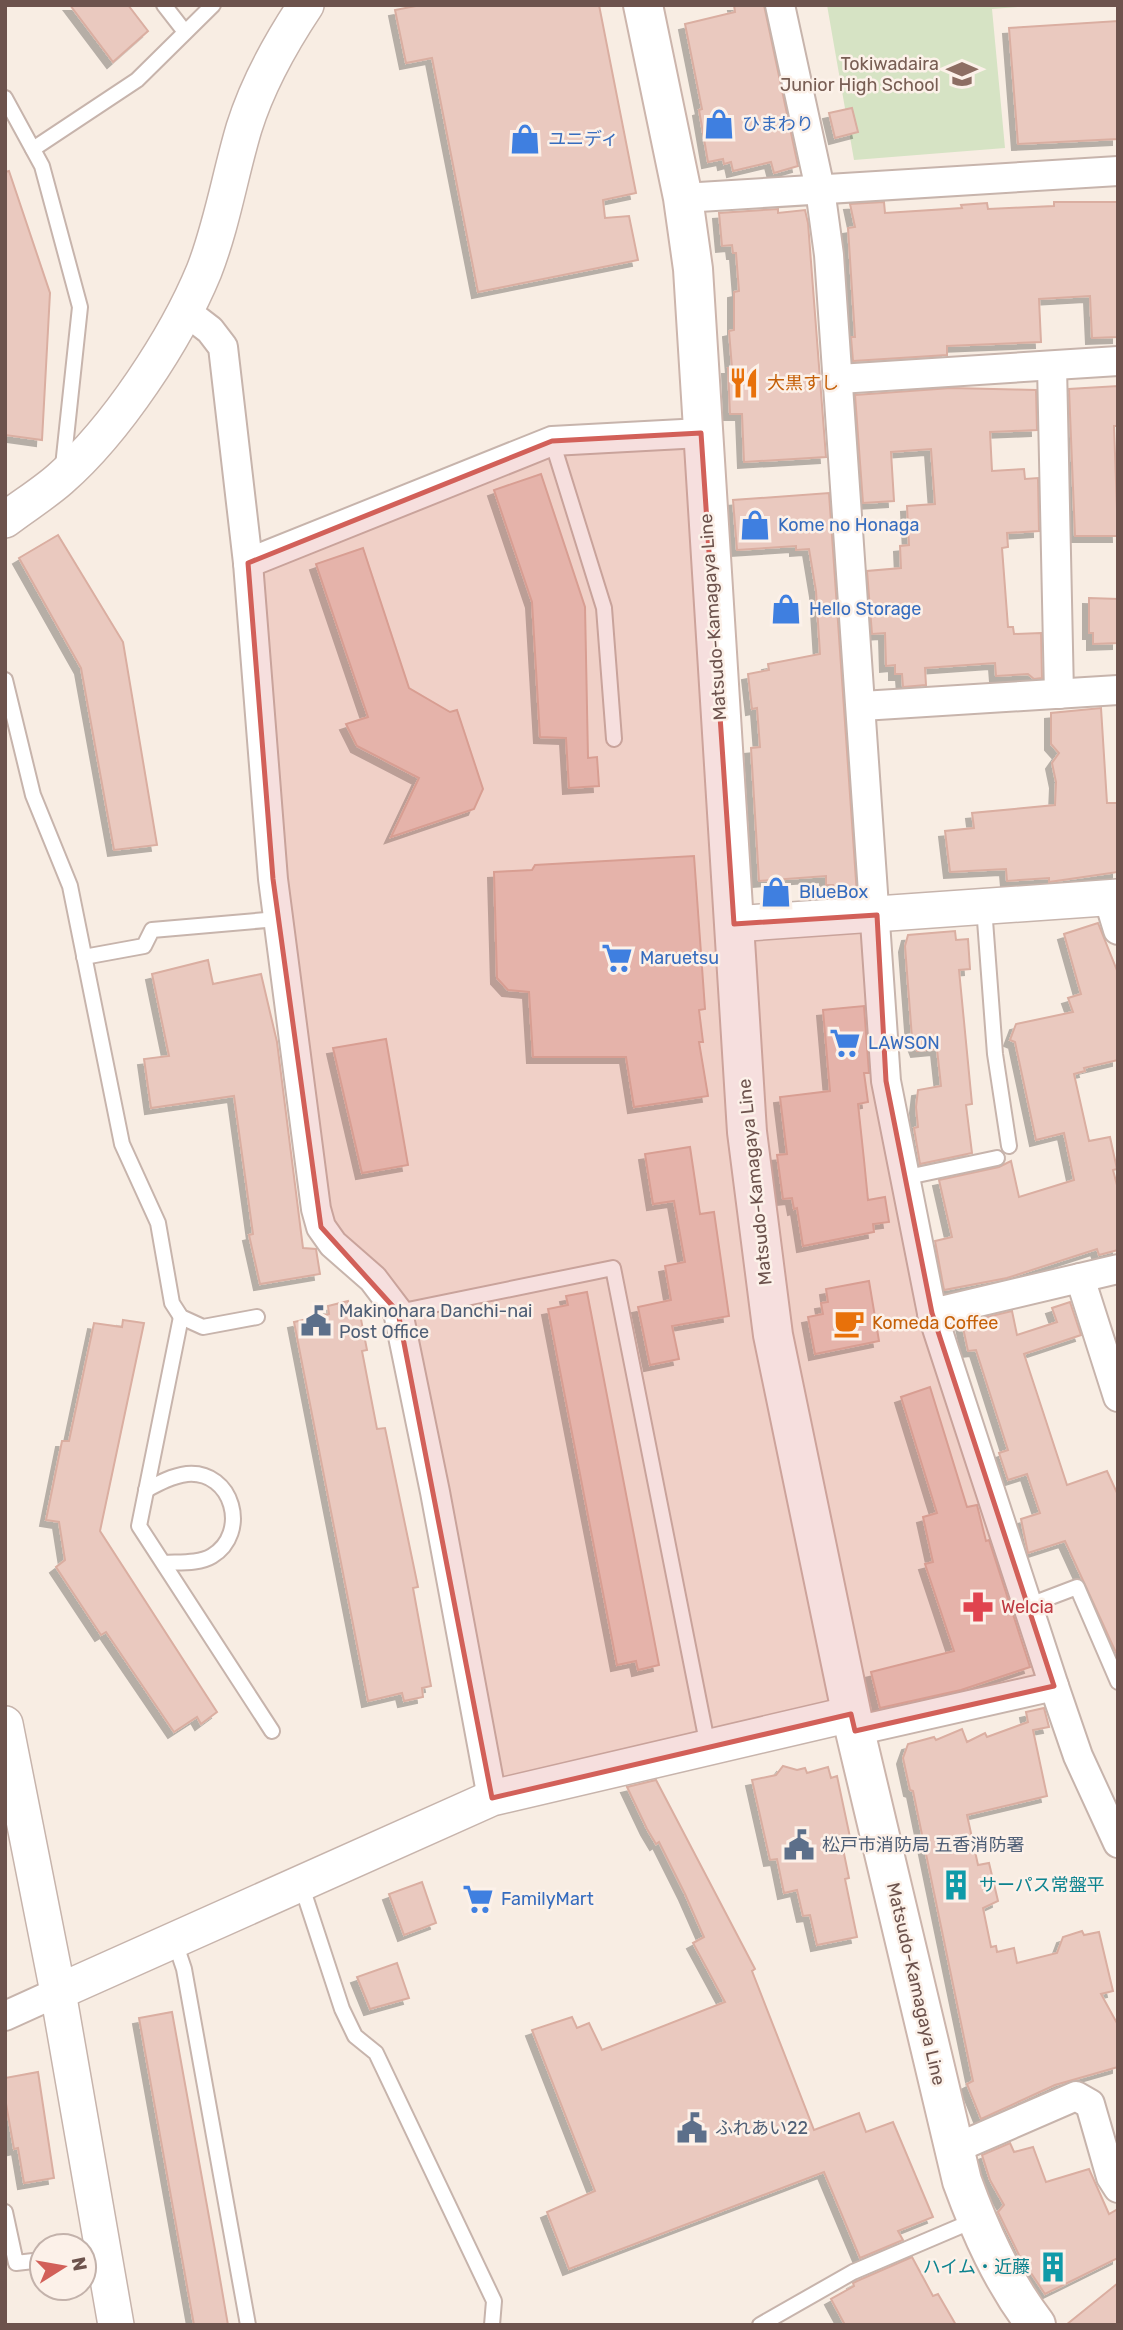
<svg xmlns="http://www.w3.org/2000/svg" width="1123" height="2330" viewBox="0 0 1123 2330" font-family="Rubik,'Noto Sans JP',sans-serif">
  <defs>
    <filter id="shadow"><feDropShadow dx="-6" dy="6" stdDeviation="0" flood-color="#0004"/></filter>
  </defs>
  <rect width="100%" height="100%" fill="#f8ede3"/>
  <polygon fill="#d6e3c4" points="827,5 1042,5 992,9 1005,148 854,160"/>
  <g fill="#eac9bf" stroke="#daaea1" stroke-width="2" filter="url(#shadow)">
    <polygon points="70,5 128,5 148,31 113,62"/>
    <polygon points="421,5 599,5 636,193 603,200 605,218 629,216 638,260 478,292 432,58 406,63 395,10"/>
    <polygon points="734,5 764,5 798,166 774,173 771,162 733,171 731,162 724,164 723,159 708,162 699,110 702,109 685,24 735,12"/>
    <polygon points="1118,21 1118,139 1018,144 1009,28"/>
    <polygon points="852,108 858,132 835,138 829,113"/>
    <polygon points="9,171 50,293 42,440 5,435 5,172"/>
    <polygon points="884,202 885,213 962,208 961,205 987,203 988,209 1054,206 1054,202 1118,202 1118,337 1092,338 1090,296 1039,299 1041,342 947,346 947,355 853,361 851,337 855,337 848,228 855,227 850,204"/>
    <polygon points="778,209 778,213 805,210 808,223 826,457 744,462 742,414 730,414 728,368 732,368 729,331 734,330 734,292 739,291 736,253 733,253 732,245 722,246 719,213"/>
    <polygon points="1118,386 1118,426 1114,426 1118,536 1075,536 1069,389"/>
    <polygon points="951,388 1036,390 1037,430 990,432 992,471 1024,469 1025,479 1038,478 1039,531 1007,533 1008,547 1002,548 1008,627 1013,627 1014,634 1041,633 1042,678 1034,679 1028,674 996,676 995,663 925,668 926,685 903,687 902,674 895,674 895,665 886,666 885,633 872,634 867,571 901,568 900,546 909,545 907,506 935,504 931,449 891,452 894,501 863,503 855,395"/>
    <polygon points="541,474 585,607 588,758 597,757 599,786 569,788 566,738 540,737 532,602 494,490"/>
    <polygon points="829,493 857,895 834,897 833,885 826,885 826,876 759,881 751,748 760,747 757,708 752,709 748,674 769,670 768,664 820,654 816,591 809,549 796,550 796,546 737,550 733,500"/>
    <polygon points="58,535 123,642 157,845 114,850 81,668 19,558"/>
    <polygon points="363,548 409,688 450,712 457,710 483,789 474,809 391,837 419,778 357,746 346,724 368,717 316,564"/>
    <polygon points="1089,598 1118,599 1118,643 1093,644 1093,633 1089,633"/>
    <polygon points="1101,708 1107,803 1118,803 1118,872 1049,882 1049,878 1007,881 1006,869 950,872 945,831 974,828 972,813 1055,805 1056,782 1052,763 1059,753 1051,744 1051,713"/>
    <polygon points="694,856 705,1009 699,1010 703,1042 699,1042 708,1096 634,1107 626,1057 533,1057 529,992 508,990 497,978 494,872 532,870 535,865"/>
    <polygon points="1098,923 1118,973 1118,1060 1084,1068 1085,1071 1074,1074 1089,1141 1110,1137 1117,1169 1113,1170 1118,1189 1118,1250 1099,1255 1097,1249 1007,1278 944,1290 935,1241 952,1237 939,1180 999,1167 1011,1161 1019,1197 1074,1180 1064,1133 1036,1140 1015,1042 1010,1040 1016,1024 1073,1012 1068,998 1081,994 1064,934"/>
    <polygon points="955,931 956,940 968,939 970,969 959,970 972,1104 966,1105 972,1153 920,1164 914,1128 918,1127 916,1107 918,1090 941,1086 937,1049 917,1051 912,1038 905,946 908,935"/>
    <polygon points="208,960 213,984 261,974 277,1042 303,1248 316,1249 320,1274 260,1284 249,1235 253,1234 234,1096 151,1108 144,1059 169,1056 152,974"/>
    <polygon points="864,1006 869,1073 864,1073 868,1102 858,1104 864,1160 868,1200 885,1197 889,1222 873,1224 874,1232 803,1246 797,1208 794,1209 792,1198 783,1199 777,1155 787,1154 780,1097 830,1091 823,1010"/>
    <polygon points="386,1039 408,1165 362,1173 333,1048"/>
    <polygon points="690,1147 700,1214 714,1212 729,1316 672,1326 679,1359 650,1365 638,1307 671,1300 665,1266 685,1262 674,1201 653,1204 645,1154"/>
    <polygon points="869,1281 879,1341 815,1354 808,1317 823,1314 821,1303 828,1302 826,1289"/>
    <polygon points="587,1292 659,1665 638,1670 636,1661 617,1665 548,1309 568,1305 566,1296"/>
    <polygon points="348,1301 350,1312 359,1309 367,1350 362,1351 377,1429 385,1428 418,1587 413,1588 431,1686 422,1688 423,1697 404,1701 402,1693 368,1701 294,1322 329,1314 328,1306"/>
    <polygon points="1070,1302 1081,1335 1024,1354 1067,1485 1107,1471 1118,1495 1118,1657 1065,1541 1028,1553 1021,1519 1040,1513 1027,1474 1008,1480 999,1453 1008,1450 976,1350 968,1351 962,1323 1012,1311 1017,1335 1057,1322 1052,1308"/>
    <polygon points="123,1320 144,1323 100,1531 217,1712 201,1724 197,1717 174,1732 106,1632 101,1635 56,1567 65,1560 59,1522 46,1520 62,1441 69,1441 94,1323 122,1327"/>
    <polygon points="930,1387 967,1507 977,1505 986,1541 989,1540 1030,1667 961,1690 880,1708 871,1672 954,1651 925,1564 933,1562 923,1517 937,1513 901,1397"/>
    <polygon points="1044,1708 1049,1727 1033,1730 1047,1796 967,1815 978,1865 989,1863 998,1901 983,1908 991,1947 996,1946 997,1952 1014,1948 1017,1963 1057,1953 1063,1937 1082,1931 1084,1935 1099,1932 1113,1991 1101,1994 1118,2025 1118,2067 1055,2085 981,2119 967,2084 973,2081 913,1791 910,1790 903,1758 908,1744 934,1737 936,1740 962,1729 967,1742 985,1733 987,1737 1028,1722 1026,1712"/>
    <polygon points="783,1766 797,1770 805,1768 807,1773 828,1767 831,1778 837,1776 851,1842 842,1844 849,1878 845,1879 857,1937 817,1945 810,1915 803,1916 797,1890 784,1893 777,1859 770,1860 752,1780 776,1775"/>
    <polygon points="656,1780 755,1969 752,1971 814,2130 859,2113 866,2132 893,2122 933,2217 898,2231 903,2240 860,2258 824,2172 569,2269 547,2212 595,2191 532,2030 572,2017 577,2028 589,2023 602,2050 725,2002 693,1943 704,1937 685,1894 659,1842 656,1844 647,1829 627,1787"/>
    <polygon points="422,1882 436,1923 404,1935 389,1894"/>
    <polygon points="397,1963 409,1998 370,2009 357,1977"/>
    <polygon points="172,2012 215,2250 228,2325 194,2325 139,2018"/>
    <polygon points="38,2072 54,2178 24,2183 18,2148 14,2149 5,2098 5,2078"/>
    <polygon points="1010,2143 1014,2152 1033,2147 1046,2182 1089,2169 1109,2214 1118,2209 1118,2258 1045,2294 1019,2255 998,2212 1004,2205 990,2180 982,2155"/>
    <polygon points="912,2257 933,2296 938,2294 956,2325 845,2325 831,2299 854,2286 853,2283 857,2281"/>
    <polygon points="1118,2283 1118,2325 1066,2325"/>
  </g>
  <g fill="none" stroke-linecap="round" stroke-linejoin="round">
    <g stroke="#c7b4ac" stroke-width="18">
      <g id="service">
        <polyline points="164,5 185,32"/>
        <polyline points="5,98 42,166 80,307 63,466"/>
        <polyline points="33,149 137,80 213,5"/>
        <polyline points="552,441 604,608 614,739"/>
        <polyline points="5,680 33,795 70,886 122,1144 158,1223 172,1303 181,1317 203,1327 257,1317"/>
        <polyline points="984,907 995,1054 1009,1146"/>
        <polyline points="84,957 144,946 152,930 278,919"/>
        <polyline points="903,1178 997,1158"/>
        <polyline points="398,1312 613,1268 708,1747"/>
        <polyline points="181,1317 139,1526 272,1731"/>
        <path d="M 146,1490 C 159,1483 172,1476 187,1474 C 233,1470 250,1533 212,1556 C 199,1564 178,1562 164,1563"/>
        <polyline points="1027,1606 1077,1587 1118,1682"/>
        <polyline points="301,1884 342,2009 355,2036 376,2053 494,2301 492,2325"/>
        <polyline points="175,1942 184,1969 248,2325"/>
        <polyline points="5,2212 16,2263 42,2260"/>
        <polyline points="760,2325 853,2272 975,2220"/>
      </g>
    </g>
    <g stroke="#c7b4ac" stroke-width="32">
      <g id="minor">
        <polyline points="780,5 820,189 829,255 886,1081 932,1313 1054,1686 1078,1756 1118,1843"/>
        <polyline points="683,198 1118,171"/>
        <polyline points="184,310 210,330 223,347 248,563 273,879 316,1209 321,1227 333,1244 373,1279 398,1312 435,1492 492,1798"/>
        <polyline points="1052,366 1059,694"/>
        <polyline points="839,379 1118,361"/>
        <polyline points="248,563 552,441 701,433"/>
        <polyline points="862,706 1118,690"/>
        <polyline points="1108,897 1118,930"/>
        <polyline points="1080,1278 1118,1397"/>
        <polyline points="932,1313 1118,1269"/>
        <polyline points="855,1731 1054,1686"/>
        <polyline points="5,2016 58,1992"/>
        <polyline points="954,2149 1076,2096 1090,2104 1111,2177 1118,2188"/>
      </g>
    </g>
    <g stroke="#c7b4ac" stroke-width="38">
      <g id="tertiary">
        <path d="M 5,520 C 23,506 43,494 60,479 C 116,430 176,339 204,271 C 222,225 230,175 244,128 C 258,83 280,44 306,5"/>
        <polyline points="734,924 1118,897"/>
        <polyline points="5,1724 58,1992 116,2325"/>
        <polyline points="58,1992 492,1798 851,1714"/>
      </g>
    </g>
    <g stroke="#ccb5ac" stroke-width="42">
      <path id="secondary" d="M 643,5 L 683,198 L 693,269 L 747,1132 L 773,1335 L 855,1731 L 962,2181 C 981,2233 1002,2280 1036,2325"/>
    </g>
    <use href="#service" stroke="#fff" stroke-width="14"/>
    <use href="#minor" stroke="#fff" stroke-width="28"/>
    <use href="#tertiary" stroke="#fff" stroke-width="35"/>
    <use href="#secondary" stroke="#fff" stroke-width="38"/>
  </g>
  <path fill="#d26059" fill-opacity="0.2" stroke="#d26059" stroke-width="5" stroke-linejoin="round" d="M 701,433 L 734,924 L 877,915 L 886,1081 L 932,1313 L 1054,1686 L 855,1731 L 851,1714 L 492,1798 L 398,1312 L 321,1227 L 273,879 L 248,563 L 552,441 Z"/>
  <defs>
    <g id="school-bare" transform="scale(2.415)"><path d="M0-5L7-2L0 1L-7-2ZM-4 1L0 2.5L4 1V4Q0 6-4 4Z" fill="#8d6e63" stroke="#fcf1e9" stroke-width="2.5" paint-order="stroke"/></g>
    <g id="shop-bare" transform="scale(2.415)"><path d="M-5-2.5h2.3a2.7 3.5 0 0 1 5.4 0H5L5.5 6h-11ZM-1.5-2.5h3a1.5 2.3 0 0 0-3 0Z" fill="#3f7fe0" stroke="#fcf1e9" stroke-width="2.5" paint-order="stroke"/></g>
    <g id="restaurant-bare" transform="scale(2.415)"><path d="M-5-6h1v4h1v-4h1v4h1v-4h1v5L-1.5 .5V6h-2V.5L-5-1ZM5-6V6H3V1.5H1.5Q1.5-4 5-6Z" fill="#e8710a" stroke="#fcf1e9" stroke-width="2.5" paint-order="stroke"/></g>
    <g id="supermarket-bare" transform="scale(2.415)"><path d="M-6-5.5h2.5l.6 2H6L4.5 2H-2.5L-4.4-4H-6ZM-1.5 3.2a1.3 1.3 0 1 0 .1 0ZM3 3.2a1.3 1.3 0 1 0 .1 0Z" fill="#3f7fe0" stroke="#fcf1e9" stroke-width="2.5" paint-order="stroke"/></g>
    <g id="civic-bare" transform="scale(2.415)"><path d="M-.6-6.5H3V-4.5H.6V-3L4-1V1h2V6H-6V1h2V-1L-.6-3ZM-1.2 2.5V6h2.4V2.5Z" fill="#5c6f8a" stroke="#fcf1e9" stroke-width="2.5" paint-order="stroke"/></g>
    <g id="cafe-bare" transform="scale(2.415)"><path d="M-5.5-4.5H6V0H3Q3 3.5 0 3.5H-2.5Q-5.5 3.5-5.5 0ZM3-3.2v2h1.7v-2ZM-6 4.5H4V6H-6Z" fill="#e8710a" stroke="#fcf1e9" stroke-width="2.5" paint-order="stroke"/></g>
    <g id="pharmacy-bare" transform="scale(2.415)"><path d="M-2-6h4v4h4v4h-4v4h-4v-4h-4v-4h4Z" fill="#e0444e" stroke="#fcf1e9" stroke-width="2.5" paint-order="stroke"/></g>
    <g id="building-bare" transform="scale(2.415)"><path d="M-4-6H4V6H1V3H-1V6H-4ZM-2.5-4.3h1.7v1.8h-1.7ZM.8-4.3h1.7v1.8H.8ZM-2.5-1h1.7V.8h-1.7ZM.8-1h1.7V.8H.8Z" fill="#0f9aa8" stroke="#fcf1e9" stroke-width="2.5" paint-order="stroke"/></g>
  </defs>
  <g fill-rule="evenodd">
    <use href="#school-bare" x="962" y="74"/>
    <use href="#shop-bare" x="719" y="124"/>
    <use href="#shop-bare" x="525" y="139"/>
    <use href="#restaurant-bare" x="744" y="383"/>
    <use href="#shop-bare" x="755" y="525"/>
    <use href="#shop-bare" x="786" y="609"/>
    <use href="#shop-bare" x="776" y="892"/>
    <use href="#supermarket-bare" x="617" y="958"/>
    <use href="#supermarket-bare" x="845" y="1043"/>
    <use href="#civic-bare" x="316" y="1321"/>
    <use href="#cafe-bare" x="849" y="1323"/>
    <use href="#pharmacy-bare" x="978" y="1607"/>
    <use href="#civic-bare" x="799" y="1845"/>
    <use href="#building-bare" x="956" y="1885"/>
    <use href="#supermarket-bare" x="478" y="1899"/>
    <use href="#civic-bare" x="692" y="2128"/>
    <use href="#building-bare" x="1053" y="2267"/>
  </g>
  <g text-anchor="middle" stroke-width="5" stroke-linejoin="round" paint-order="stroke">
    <g font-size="18" fill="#785e54" stroke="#fcf1e9" text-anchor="end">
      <text x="939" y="70">Tokiwadaira<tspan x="939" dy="21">Junior High School</tspan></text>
    </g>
    <g font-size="18" fill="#366cbe" stroke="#fcf1e9" text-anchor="start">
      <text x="742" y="130">ひまわり</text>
      <text x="548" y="145">ユニディ</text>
      <text x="778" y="531">Kome no Honaga</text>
      <text x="809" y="615">Hello Storage</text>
      <text x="799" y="898">BlueBox</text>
      <text x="640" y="964">Maruetsu</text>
      <text x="868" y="1049">LAWSON</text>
      <text x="501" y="1905">FamilyMart</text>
    </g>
    <g font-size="18" fill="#c56008" stroke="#fcf1e9" text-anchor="start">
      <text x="767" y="389">大黒すし</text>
      <text x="872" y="1329">Komeda Coffee</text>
    </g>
    <g font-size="18" fill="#6d534d" stroke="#fcf1e9">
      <text transform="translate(713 617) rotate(-94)" y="6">Matsudo-Kamagaya Line</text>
      <text transform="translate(755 1182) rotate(-96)" y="6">Matsudo-Kamagaya Line</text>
      <text transform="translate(916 1984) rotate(77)" y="6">Matsudo-Kamagaya Line</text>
    </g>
    <g font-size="18" fill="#4e5e75" stroke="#fcf1e9" text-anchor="start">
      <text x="339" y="1317">Makinohara Danchi-nai<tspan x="339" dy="21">Post Office</tspan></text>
      <text x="822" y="1851">松戸市消防局 五香消防署</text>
      <text x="715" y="2134">ふれあい22</text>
    </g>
    <g font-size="18" fill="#be3a42" stroke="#fcf1e9" text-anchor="start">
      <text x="1001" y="1613">Welcia</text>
    </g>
    <g font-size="18" fill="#0d838f" stroke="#fcf1e9" text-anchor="start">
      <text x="979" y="1891">サーパス常盤平</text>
      <text x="1030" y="2273" text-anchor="end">ハイム・近藤</text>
    </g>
  </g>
  <rect width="1123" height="2330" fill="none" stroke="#6d534d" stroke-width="14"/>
  <g transform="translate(63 2267) rotate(79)"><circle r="33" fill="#fcf1e9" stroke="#c3b2ab" stroke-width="2"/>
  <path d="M0-5L12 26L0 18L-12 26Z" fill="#d26059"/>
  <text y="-10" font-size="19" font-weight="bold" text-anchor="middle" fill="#6d534d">N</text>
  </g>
</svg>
